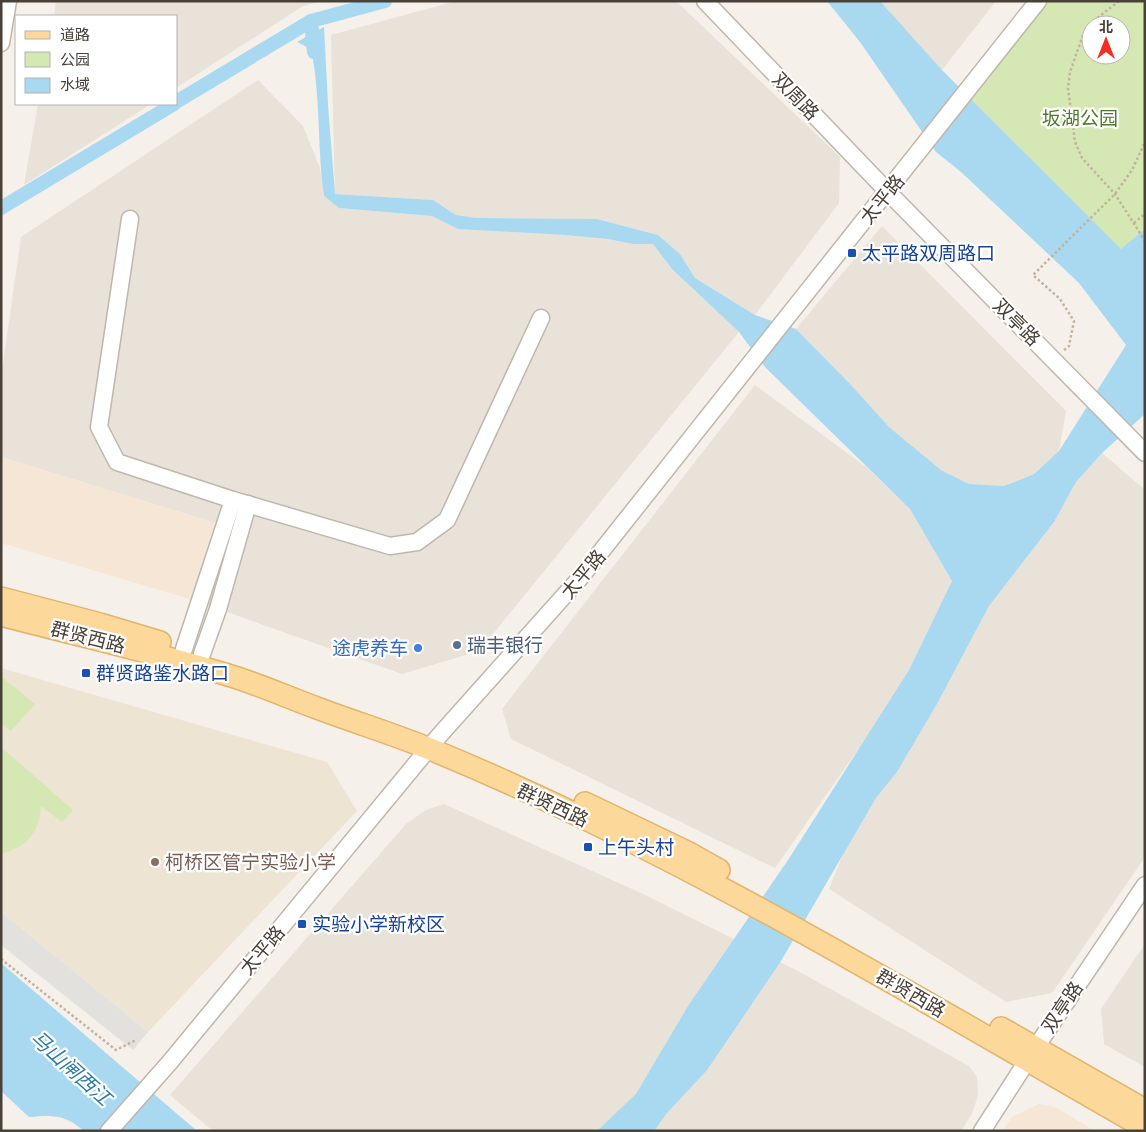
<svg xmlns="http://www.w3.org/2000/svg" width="1146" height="1132" viewBox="0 0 1146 1132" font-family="'Sofia Sans Condensed','Noto Sans SC',sans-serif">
  <rect width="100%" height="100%" fill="#f5f0ea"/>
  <g fill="#e8e2d8">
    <polygon points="56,1 322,1 303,6 176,88 176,16 54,16"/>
    <polygon points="456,1 676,1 840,157 839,203 755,315 695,278 680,254 658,235 597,219 477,218 456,215 433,200 335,194 331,35"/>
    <polygon points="880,1 996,1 942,70"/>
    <polygon points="258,80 303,126 320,168 324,196 339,208 432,216 458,229 565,235 608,239 633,244 653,244 672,269 739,332 479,651 402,674 190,599 216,523 1,457 1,377 21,237"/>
    <polygon points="38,104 151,104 24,185"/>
    <polygon points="882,226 1066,411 1059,451 1034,474 1004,486 969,484 941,470 889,427 852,386 796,329"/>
    <polygon points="755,385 866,467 910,509 952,581 909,670 878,721 775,868 511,739 502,709"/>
    <polygon points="1102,453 1145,490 1145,857 1052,993 1006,1002 829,889 843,854 876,798 897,772 937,704 989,606 1054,522 1076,482"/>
    <polygon points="444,804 641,893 798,971 969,1066 977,1077 978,1095 972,1114 961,1131 213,1131 170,1095 406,824 426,810"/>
    <polygon points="1145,944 1145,1067 1104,1044 1101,1009"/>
  </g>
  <g fill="#f6e6d6">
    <polygon points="1,457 216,523 190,599 1,543"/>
    <polygon points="1039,1104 1055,1107 1095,1131 1003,1131 1012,1117"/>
  </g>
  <polygon fill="#ede4d4" points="1,668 327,762 357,811 148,1032 1,912"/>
  <g fill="#d5e8b4" fill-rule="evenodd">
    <path d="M 1049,1 L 1145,1 L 1145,229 L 1121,250 L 971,99 ZM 1091,25 L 1121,25 L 1121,55 L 1091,55 Z"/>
    <polygon points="1,676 35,704 11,731 1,723"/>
    <path d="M 1,747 L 73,810 L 62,822 L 41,806 C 39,833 27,847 1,854 Z"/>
  </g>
  <polygon fill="#e3e1de" points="1,912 148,1032 133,1050 1,945"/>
  <g fill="#a8d9f0">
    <path d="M 827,1 L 880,1 L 942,70 L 1121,249 L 1145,229 L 1145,414 L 1102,453 L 1076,482 L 1054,522 L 989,606 L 937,704 L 897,772 L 876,798 L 781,961 L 707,1070 L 667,1113 L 654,1131 L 597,1131 L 636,1094 L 688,1006 L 790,857 L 909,670 L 952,581 L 910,509 L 765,367 L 739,332 L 672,269 L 653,244 L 633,244 L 608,239 L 565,235 L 458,229 L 432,216 L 339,208 L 324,196 C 317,147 321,97 311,49 L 297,42 L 324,27 L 328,105 L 335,194 L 433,200 L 456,215 L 477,218 L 597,219 L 658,235 L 680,254 L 695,278 L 755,315 L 796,329 L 852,386 L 889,427 L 941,470 L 969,484 L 1004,486 L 1034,474 L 1059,451 L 1126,345 L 1079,283 L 961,172 L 936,152 L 860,42 Z"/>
    <path d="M 1,963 L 197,1131 L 84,1131 C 64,1114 54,1115 29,1117 L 1,1091 Z"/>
  </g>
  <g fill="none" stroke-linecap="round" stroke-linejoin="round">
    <g stroke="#a8d9f0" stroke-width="14">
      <polyline points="311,21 314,52"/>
      <polyline points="176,102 311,21 385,1"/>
      <polyline points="1,208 174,104"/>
    </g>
    <g stroke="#c0b7ac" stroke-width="19">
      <g id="minor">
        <polyline points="705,1 888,192 1145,453"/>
        <polyline points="1,43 8,1"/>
        <polyline points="130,219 99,427 117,462 233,500 390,546 417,542 447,520 541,318"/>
        <polyline points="184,649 233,500"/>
        <polyline points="202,654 218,609 248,504"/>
        <polyline points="109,1131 170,1062 438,737 580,578 1038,1"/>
        <polyline points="982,1131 1036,1047 1145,885"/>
      </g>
    </g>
    <g stroke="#e2b46b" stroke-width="24">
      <g id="major">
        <polyline points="1,598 100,624 160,642"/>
        <path d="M 1,615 C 77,635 153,652 228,675 C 258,684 287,697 317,708 C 354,722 393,734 430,749 C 680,852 910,994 1145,1128"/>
        <polyline points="585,803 687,852 719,870"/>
        <polyline points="1001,1028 1145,1110"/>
      </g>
    </g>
    <g stroke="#c2b29e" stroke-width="2.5" stroke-dasharray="2.5 2.5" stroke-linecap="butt">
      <polyline points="1119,1 1096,19 1083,35 1070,72 1068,88 1075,142 1082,158 1115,194 1145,241"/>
      <polyline points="1134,223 1145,214"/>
      <polyline points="1064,350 1069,346 1074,321 1060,299 1033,275 1115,194 1132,170 1145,142"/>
      <polyline points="1,959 116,1050 136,1040"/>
    </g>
    <use href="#minor" stroke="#fff" stroke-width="16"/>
    <use href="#major" stroke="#fcd89b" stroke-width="21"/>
  </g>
  <g fill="#1a4fb4" stroke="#fff" stroke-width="2">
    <rect x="847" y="248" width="10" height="10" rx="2.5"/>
    <rect x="81" y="668" width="10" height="10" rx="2.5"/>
    <rect x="583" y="842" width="10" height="10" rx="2.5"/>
    <rect x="297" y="919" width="10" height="10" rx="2.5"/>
  </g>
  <circle fill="#5c6f8a" stroke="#fff" stroke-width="2" cx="457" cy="645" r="5"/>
  <circle fill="#3f7fe0" stroke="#fff" stroke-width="2" cx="418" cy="648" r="5"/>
  <circle fill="#8d6e63" stroke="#fff" stroke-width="2" cx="155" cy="862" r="5"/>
  <g text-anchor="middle" stroke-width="4.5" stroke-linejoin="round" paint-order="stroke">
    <g font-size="19" fill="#494138" stroke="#fff">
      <text transform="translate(796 96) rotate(46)" y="7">双周路</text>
      <text transform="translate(882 199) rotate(-51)" y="7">太平路</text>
      <text transform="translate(1017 322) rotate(45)" y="7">双亭路</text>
      <text transform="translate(583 574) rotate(-50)" y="7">太平路</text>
      <text transform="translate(88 637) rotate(14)" y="7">群贤西路</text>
      <text transform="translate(553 805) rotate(25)" y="7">群贤西路</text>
      <text transform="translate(262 950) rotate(-50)" y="7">太平路</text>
      <text transform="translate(911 993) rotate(30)" y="7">群贤西路</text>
      <text transform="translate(1062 1007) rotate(-56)" y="7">双亭路</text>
    </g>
    <g font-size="19" fill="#507a2b" stroke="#fff">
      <text x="1080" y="125">坂湖公园</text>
    </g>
    <g font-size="19" fill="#164399" stroke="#fff" text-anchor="start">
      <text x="862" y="260">太平路双周路口</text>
      <text x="96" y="680">群贤路鉴水路口</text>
      <text x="598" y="854">上午头村</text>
      <text x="312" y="931">实验小学新校区</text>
    </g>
    <g font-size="19" fill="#4e5e75" stroke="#fff" text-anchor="start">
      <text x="467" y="652">瑞丰银行</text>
    </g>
    <g font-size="19" fill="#366cbe" stroke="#fff" text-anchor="end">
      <text x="408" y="655">途虎养车</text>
    </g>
    <g font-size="19" fill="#785e54" stroke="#fff" text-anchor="start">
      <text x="165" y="869">柯桥区管宁实验小学</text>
    </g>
    <g font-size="20" font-style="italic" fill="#2f7ca4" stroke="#fff">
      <text transform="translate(71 1068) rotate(42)" y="7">马山闸西江</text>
    </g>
  </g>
  <rect width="1146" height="1132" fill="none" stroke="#494138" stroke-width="5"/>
  <rect x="15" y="15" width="162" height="90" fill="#ffffff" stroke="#b6b3af"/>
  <rect x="25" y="31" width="25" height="8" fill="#fcd89b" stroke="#b6b3af"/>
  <text x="60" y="40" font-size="15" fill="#494138">道路</text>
  <rect x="25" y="52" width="25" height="15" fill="#d5e8b4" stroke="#b6b3af"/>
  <text x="60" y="65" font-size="15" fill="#494138">公园</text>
  <rect x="25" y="78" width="25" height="15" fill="#a8d9f0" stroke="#b6b3af"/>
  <text x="60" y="90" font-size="15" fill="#494138">水域</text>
  <g transform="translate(1106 40)"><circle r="24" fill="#ffffff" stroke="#b6b3af"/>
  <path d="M0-4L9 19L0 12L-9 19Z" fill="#f62d20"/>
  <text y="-8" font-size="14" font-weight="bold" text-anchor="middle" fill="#494138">北</text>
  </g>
</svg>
